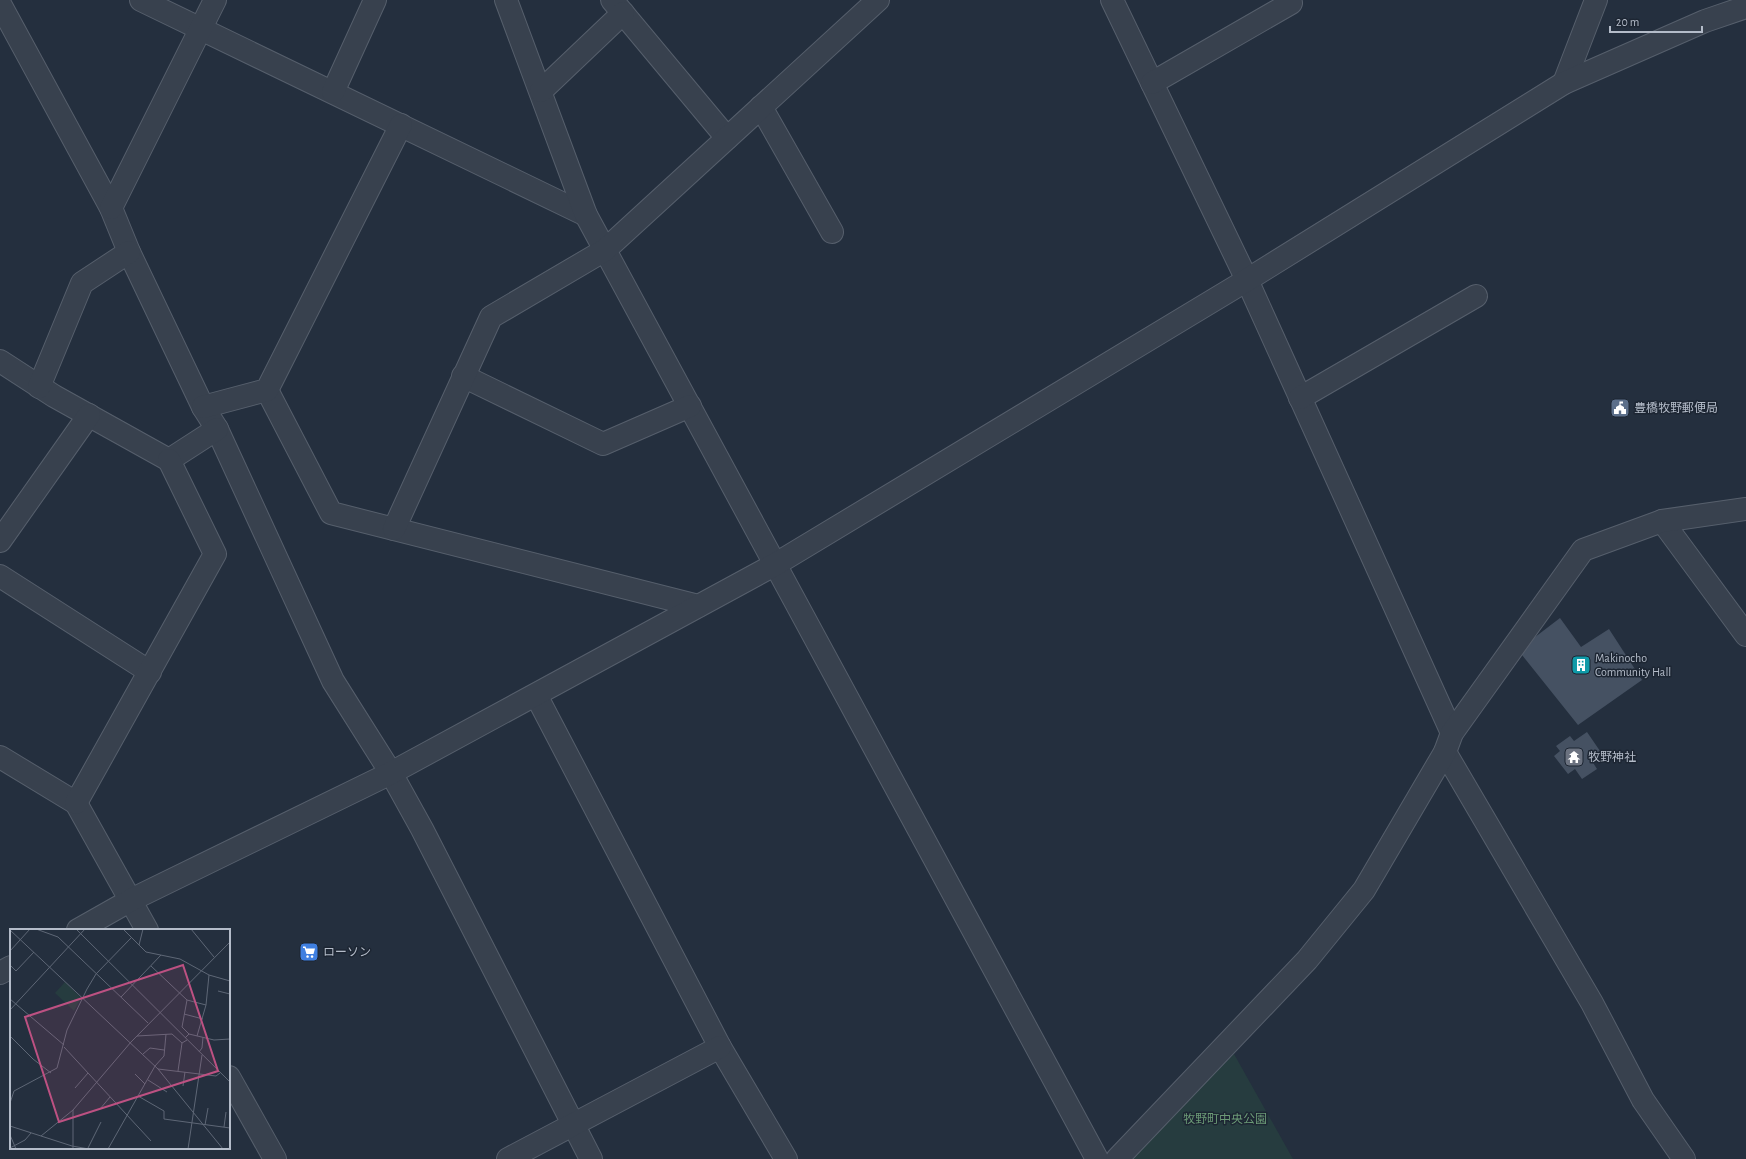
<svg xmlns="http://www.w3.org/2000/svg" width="1746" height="1159" viewBox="0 0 1746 1159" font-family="'Alegreya Sans','Noto Sans JP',sans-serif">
  <rect width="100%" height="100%" fill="#242f3e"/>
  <polygon fill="#263c3f" points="1234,1054 1293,1159 1128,1159"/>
  <g fill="#455162">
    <polygon points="1560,618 1581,647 1609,629 1642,680 1578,725 1518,650"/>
    <polygon points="1587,732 1600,751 1590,758 1597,769 1582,779 1575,769 1568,774 1554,756 1560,751 1556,746 1570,736 1574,741"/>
  </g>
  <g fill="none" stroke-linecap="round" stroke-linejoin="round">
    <g stroke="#565f6c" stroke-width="24">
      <g id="minor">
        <polyline points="141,0 586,215"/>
        <polyline points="506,0 586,215 1097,1159"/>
        <polyline points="612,0 727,138"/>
        <polyline points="1112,0 1247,280 1452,733"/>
        <polyline points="0,4 111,208 129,252 203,407 217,429 333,681 391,773 422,829 591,1159"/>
        <polyline points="1152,83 1291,3"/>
        <polyline points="1564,83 1596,0"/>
        <polyline points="541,91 623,13"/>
        <polyline points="333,92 375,0"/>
        <polyline points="761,107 832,232"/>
        <polyline points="111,208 215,0"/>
        <polyline points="0,361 54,396 169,460 217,429"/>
        <polyline points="463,376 603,444 690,406"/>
        <polyline points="39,387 82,283 129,252"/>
        <polyline points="267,390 331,513 698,606"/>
        <polyline points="1300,398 1476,296"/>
        <polyline points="203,407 267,390 401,125"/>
        <polyline points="1662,521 1746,635"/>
        <polyline points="394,529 491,317 605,250 878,0"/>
        <polyline points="0,541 89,415"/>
        <polyline points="0,576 150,672"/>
        <polyline points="536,695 720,1047 786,1159"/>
        <polyline points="1445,752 1592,1003 1643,1100 1684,1159"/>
        <polyline points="0,757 76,803 147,930"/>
        <polyline points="76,803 215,554 169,460"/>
        <polyline points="78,930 131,900 391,773 776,564 1247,280 1564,83 1705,21 1746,7"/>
        <polyline points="0,973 11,967"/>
        <polyline points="229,1077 275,1159"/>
        <polyline points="508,1159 720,1047"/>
        <polyline points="1117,1159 1307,960 1364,890 1445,752 1452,733 1583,550 1662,521 1746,509"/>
      </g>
    </g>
    <use href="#minor" stroke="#38414e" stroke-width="22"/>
  </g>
  <defs>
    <g id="civic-square" transform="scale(1)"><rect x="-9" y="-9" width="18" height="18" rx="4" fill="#5c6f8a" stroke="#1d2633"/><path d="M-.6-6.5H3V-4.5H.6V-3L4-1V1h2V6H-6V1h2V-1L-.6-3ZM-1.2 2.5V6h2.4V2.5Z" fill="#fff"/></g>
    <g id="building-square" transform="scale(1)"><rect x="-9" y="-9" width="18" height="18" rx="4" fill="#0f9aa8" stroke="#1d2633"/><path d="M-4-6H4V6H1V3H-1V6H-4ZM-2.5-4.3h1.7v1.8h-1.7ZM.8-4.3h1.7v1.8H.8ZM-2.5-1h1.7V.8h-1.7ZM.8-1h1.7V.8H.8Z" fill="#fff"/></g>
    <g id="temple-square" transform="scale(1)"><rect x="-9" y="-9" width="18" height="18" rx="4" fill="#6b7280" stroke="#1d2633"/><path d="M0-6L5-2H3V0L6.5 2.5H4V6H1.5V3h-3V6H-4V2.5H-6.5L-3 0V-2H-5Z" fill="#fff"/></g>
    <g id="supermarket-square" transform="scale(1)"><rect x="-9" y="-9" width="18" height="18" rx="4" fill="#3f7fe0" stroke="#1d2633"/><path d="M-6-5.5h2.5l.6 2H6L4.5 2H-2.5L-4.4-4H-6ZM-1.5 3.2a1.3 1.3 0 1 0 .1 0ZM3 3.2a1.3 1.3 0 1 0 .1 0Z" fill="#fff"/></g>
  </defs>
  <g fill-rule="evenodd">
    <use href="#civic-square" x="1620" y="408"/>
    <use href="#building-square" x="1581" y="665"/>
    <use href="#temple-square" x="1574" y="757"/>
    <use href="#supermarket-square" x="309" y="952"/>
  </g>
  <g text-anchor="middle" stroke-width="3" stroke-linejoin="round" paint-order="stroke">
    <g font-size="12" fill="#b4bcc9" stroke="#1d2633" text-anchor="start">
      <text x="1634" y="412">豊橋牧野郵便局</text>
      <text x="1595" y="662">Makinocho<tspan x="1595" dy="14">Community Hall</tspan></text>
      <text x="1588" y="761">牧野神社</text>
      <text x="323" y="956">ローソン</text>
    </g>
    <g font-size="12" fill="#6b9a76" stroke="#1d2633">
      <text x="1225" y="1123">牧野町中央公園</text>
    </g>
  </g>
  <g transform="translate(10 929)">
    <rect width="220" height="220" fill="#242f3e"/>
    <path d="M 55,53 L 71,69 L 64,82 L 45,64 Z" fill="#263c3f"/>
    <path fill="none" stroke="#5e6776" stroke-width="1" d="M 26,0 L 48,8 L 138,94M 66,0 L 220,153M 113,0 L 136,23 L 170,30 L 199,46 L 220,52M 181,0 L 204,28M 0,1 L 148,140 L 213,220M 129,16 L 133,0M 0,22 L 20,0M 0,36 L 6,42 L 24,23M 141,37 L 177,71 L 196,76M 208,62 L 220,65M 111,68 L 151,26M 0,70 L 54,116M 177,71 L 172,98 L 179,105M 0,81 L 75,0M 174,85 L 193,90M 0,107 L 23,130 L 41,144M 127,107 L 162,105 L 172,114M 187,107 L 196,76 L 199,46M 175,109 L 179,105 L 204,111 L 220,110M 54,118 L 141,212M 189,123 L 192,119 L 193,108M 133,125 L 140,119 L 154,121M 148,140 L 206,147 L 210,144M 168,142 L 172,114 L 177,111M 125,145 L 135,155M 138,151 L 157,163M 173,157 L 175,143M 65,159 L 78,144M 128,167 L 154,182 L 154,190 L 220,199M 0,174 L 4,162 L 47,139 L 57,101 L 77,60 L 86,45 L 121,9M 90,180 L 100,168M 63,181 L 63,220M 195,196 L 198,179M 0,197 L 62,217 L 79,220M 214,198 L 216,183M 0,206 L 6,220M 31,207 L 63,181 L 121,113 L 220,13M 0,219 L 15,211 L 21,204M 78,219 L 91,193M 98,220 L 145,137 L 154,127 L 156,105M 178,220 L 192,126"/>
    <path fill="#bd5182" fill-opacity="0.15" stroke="#bd5182" stroke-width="2" d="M 173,36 L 208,142 L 49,193 L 15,88 Z"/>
    <rect width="220" height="220" fill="none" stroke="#b4bcc9" stroke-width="2"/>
  </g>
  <path d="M1610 26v6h92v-6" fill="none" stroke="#b4bcc9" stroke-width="2"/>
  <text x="1616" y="26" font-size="12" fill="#b4bcc9" stroke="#1d2633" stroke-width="3" paint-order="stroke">20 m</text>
</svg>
